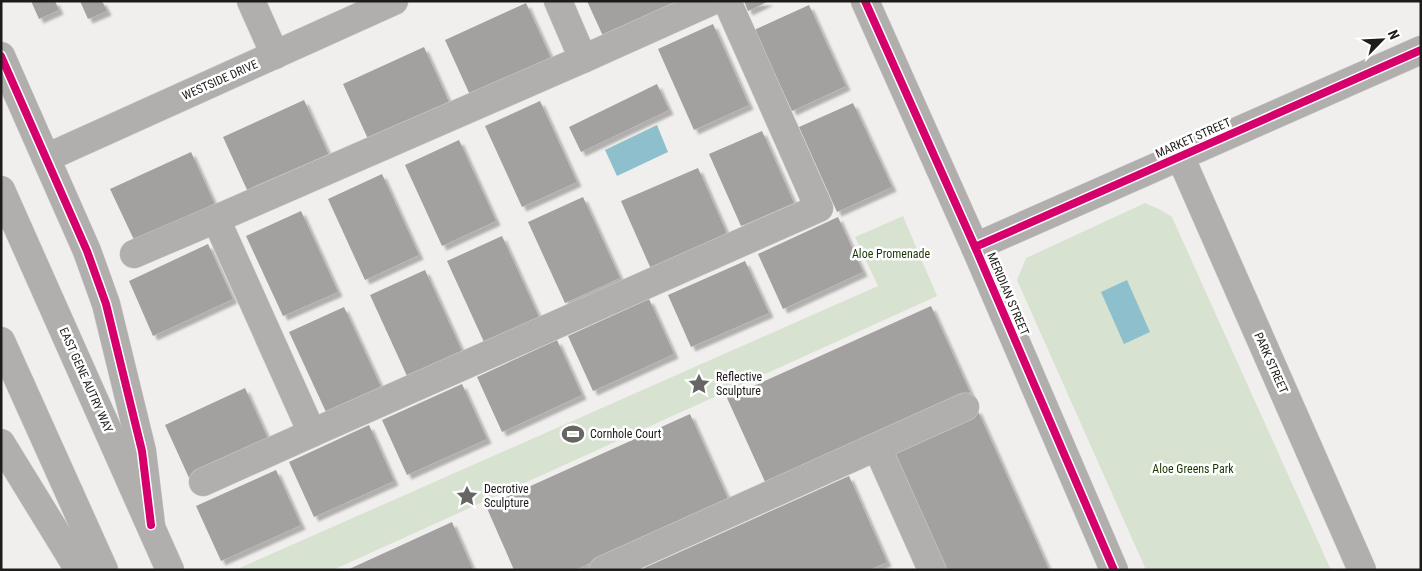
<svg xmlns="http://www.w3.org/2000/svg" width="1422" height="571" viewBox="0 0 1422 571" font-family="'Roboto Condensed',sans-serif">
  <defs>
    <filter id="shadow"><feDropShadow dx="4.5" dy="4.5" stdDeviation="1" flood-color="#0004"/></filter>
  </defs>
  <rect width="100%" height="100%" fill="#f1efed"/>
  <g fill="#d7e3d0">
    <polygon points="1145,203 1161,210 1172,217 1331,570 1146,570 1017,280 1026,258"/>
    <polygon points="903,216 937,296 333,570 235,570 878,286 855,237"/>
  </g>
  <g fill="#8ebfcc">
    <polygon points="657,125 668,152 617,176 605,150"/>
    <polygon points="1127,280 1150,332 1124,344 1101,292"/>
  </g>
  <g fill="#a3a1a0" filter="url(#shadow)">
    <polygon points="31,1 55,1 59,10 39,19"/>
    <polygon points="80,1 102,1 107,11 88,19"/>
    <polygon points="587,1 678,1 603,36"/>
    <polygon points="744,1 769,1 748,11"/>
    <polygon points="526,3 551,58 470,95 445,40"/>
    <polygon points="809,5 846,86 792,111 754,30"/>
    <polygon points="713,24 749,105 694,130 658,49"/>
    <polygon points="424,47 449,102 368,139 343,84"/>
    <polygon points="657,84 669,110 581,152 569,127"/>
    <polygon points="304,100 329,155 248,192 223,137"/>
    <polygon points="540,101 577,182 522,207 485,126"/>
    <polygon points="853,103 892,187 837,212 799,127"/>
    <polygon points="762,131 794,203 741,226 709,154"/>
    <polygon points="459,140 496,221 442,246 405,165"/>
    <polygon points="191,152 216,207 136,244 110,189"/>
    <polygon points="698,168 727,234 651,269 621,201"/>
    <polygon points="382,174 419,255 365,280 328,199"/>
    <polygon points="583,197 620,278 565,303 528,222"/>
    <polygon points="301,211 338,292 283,316 246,236"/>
    <polygon points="838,217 863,272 783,309 758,254"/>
    <polygon points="502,236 539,317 484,342 447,261"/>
    <polygon points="208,244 233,299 153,336 129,281"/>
    <polygon points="745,261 769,313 691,347 668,295"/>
    <polygon points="425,270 462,351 407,376 370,295"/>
    <polygon points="649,299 674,354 593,391 568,336"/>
    <polygon points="931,306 970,392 766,484 727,398"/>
    <polygon points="344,307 381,387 326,412 289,332"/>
    <polygon points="557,340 582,395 502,432 477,377"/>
    <polygon points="462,384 487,439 407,475 382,420"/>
    <polygon points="245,388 270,443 190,480 165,425"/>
    <polygon points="977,409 1049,570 946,570 890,447"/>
    <polygon points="690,414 729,501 575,570 514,570 486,506"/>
    <polygon points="369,425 394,481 314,517 289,462"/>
    <polygon points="276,470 301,525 221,561 196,506"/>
    <polygon points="849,476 887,562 870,570 645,570 644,568"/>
    <polygon points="452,522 473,570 347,570"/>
  </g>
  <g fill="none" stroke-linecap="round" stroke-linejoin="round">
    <g stroke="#cecdcc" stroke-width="29">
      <g id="minor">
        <polyline points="251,1 275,55"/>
        <polyline points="865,1 975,247 1114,570"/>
        <polyline points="1,56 87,251 106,304 142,451 151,525"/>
        <polyline points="583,59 712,1"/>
        <polyline points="1180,156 1362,570"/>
        <polyline points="46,158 394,1"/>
        <polyline points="1,190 170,570"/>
        <polyline points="975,247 1421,50"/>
        <polyline points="134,254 216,219"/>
        <polyline points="1,341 104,570"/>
        <polyline points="312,433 819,208 727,1"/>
        <polyline points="1,443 79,570"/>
        <polyline points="877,447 932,570"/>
        <polyline points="203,482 312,433 216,219 583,59 558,1"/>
        <polyline points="603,570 965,407"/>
      </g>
    </g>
    <use href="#minor" stroke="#b0afae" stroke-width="28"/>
    <g stroke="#fff" stroke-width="11">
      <g id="cycleway">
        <polyline points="865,1 975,247 1114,570"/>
        <polyline points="1,56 87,251 106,304 142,451 151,525"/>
        <polyline points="975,247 1421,50"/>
      </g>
    </g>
    <use href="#cycleway" stroke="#d6006c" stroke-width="8"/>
  </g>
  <defs>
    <g id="sight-bare" transform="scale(1.725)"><path d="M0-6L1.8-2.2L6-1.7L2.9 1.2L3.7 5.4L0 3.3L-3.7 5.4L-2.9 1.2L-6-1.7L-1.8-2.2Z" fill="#676664" stroke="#fff" stroke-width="2.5" paint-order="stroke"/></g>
    <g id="stadium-bare" transform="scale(1.725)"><path d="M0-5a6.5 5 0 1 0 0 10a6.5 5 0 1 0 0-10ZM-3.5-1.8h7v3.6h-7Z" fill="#676664" stroke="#fff" stroke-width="2.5" paint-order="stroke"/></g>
  </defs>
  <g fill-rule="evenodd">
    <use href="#sight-bare" x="699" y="384"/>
    <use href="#stadium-bare" x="573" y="434"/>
    <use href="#sight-bare" x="467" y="496"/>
  </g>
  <g text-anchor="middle" stroke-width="5" stroke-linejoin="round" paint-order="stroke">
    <g font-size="12" fill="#1d1c1a" stroke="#fff">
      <text transform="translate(220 80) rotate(-24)" y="4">WESTSIDE DRIVE</text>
      <text transform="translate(1193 138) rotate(-24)" y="4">MARKET STREET</text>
      <text transform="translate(1008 294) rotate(67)" y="4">MERIDIAN STREET</text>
      <text transform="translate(1271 363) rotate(66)" y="4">PARK STREET</text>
      <text transform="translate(86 380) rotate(66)" y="4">EAST GENE AUTRY WAY</text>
    </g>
    <g font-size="12" fill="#193804" stroke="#fff">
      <text x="891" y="258">Aloe Promenade</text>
      <text x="1193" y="473">Aloe Greens Park</text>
    </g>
    <g font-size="12" fill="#1d1c1a" stroke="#fff" text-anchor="start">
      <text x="716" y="381">Reflective<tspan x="716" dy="14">Sculpture</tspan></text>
      <text x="590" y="438">Cornhole Court</text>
      <text x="484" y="493">Decrotive<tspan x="484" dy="14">Sculpture</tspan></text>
    </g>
  </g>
  <rect width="1422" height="571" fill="none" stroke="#1d1c1a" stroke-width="5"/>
  <g transform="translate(1382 40) rotate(66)" stroke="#ffffff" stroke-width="4" paint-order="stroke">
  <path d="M0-4L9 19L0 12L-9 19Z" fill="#1d1c1a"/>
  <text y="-8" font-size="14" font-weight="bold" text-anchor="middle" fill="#1d1c1a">N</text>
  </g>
</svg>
